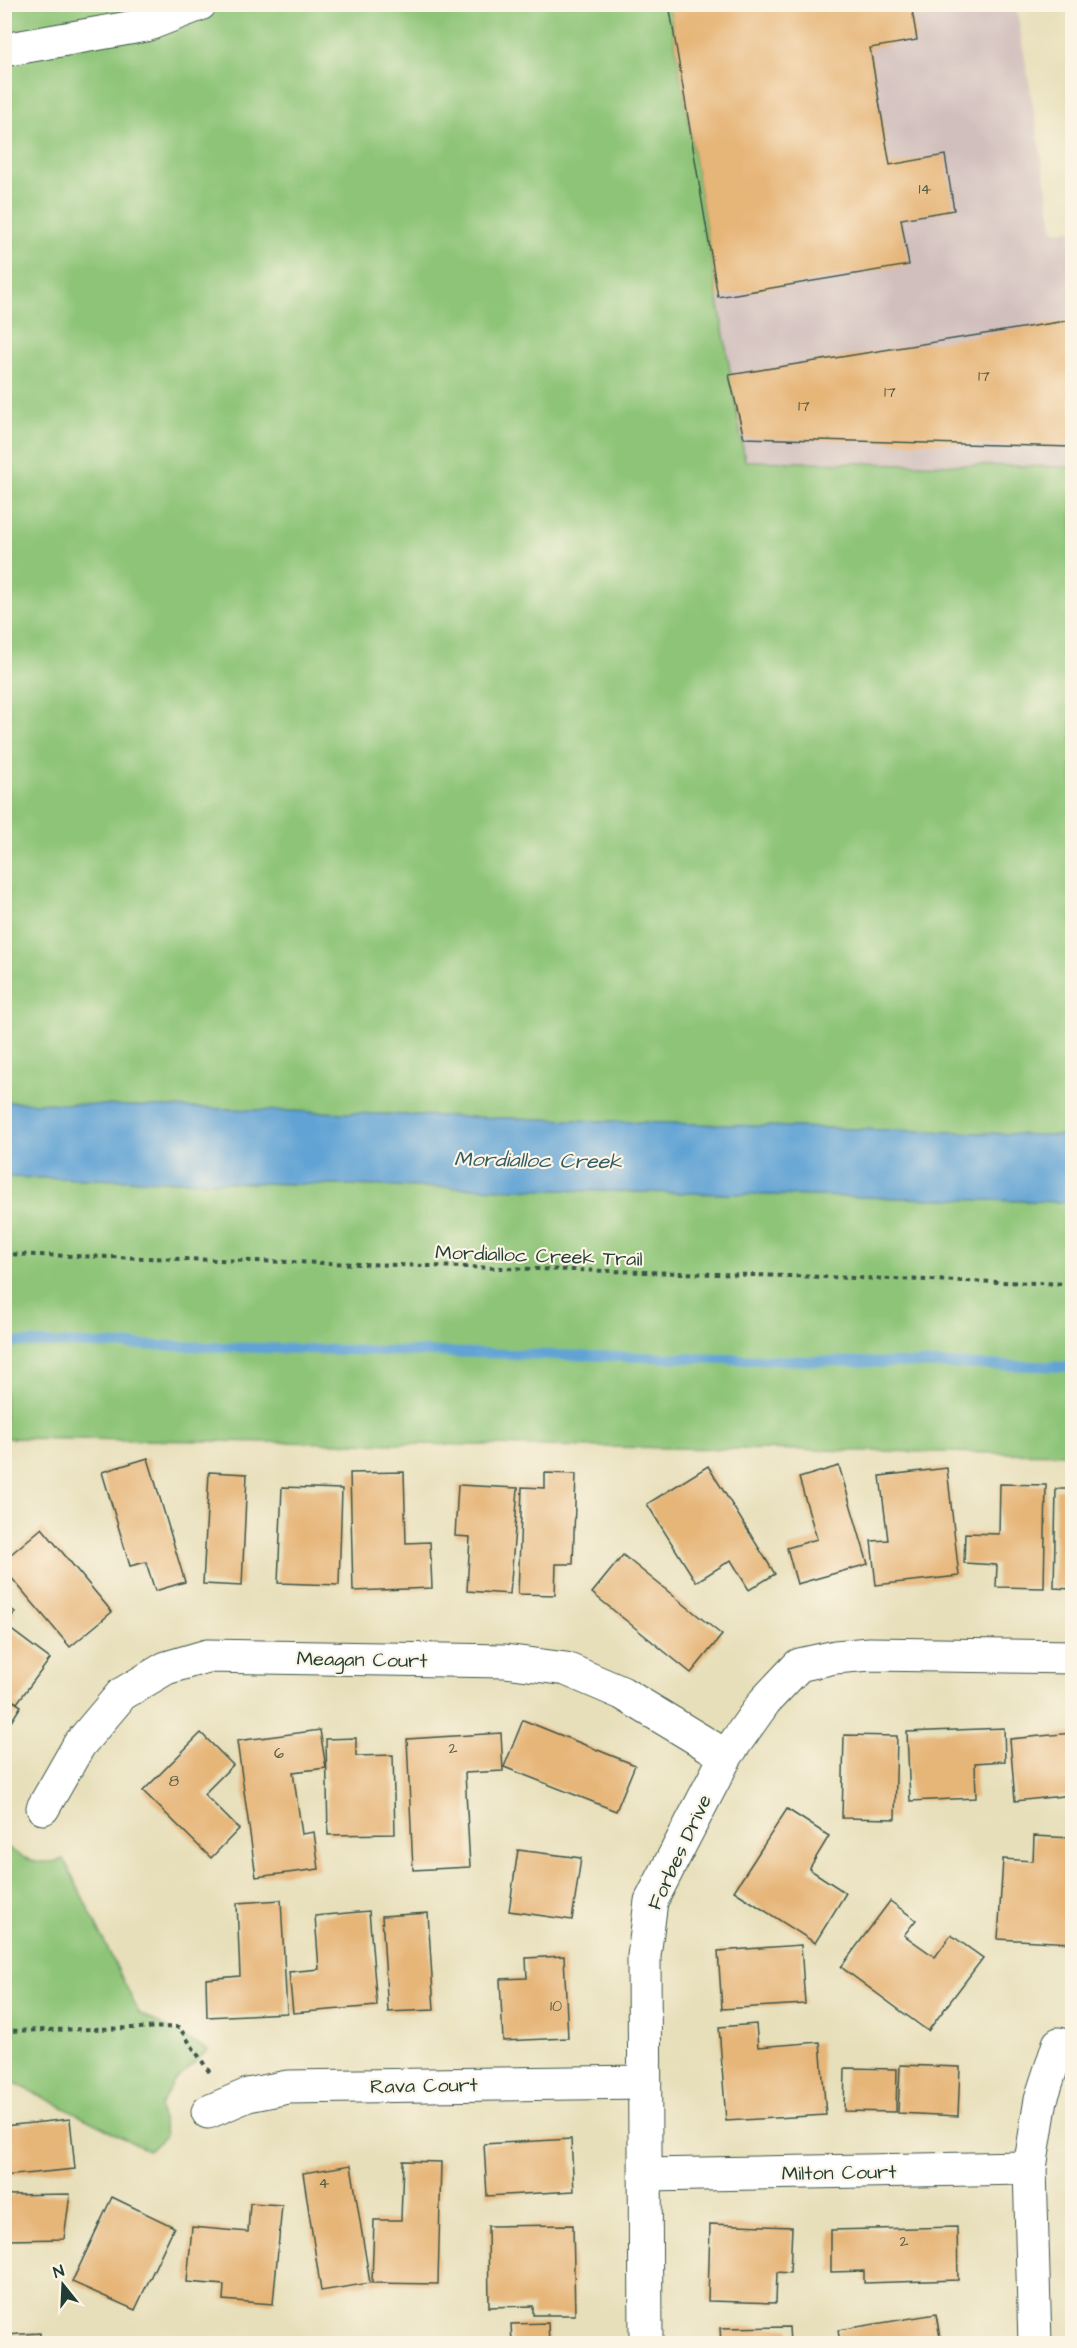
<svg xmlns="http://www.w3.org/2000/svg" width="1077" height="2348" viewBox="0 0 1077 2348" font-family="'Architects Daughter',sans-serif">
  <rect width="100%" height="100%" fill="#fcf5e5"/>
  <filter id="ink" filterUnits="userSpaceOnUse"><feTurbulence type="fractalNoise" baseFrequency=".0167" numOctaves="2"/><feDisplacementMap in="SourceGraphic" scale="12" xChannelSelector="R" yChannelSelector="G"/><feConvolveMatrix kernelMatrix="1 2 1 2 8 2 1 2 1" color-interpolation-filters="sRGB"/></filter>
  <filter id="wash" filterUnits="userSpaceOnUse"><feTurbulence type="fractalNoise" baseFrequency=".008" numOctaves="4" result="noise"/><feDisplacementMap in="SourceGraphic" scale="24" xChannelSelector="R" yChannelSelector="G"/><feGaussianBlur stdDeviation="1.35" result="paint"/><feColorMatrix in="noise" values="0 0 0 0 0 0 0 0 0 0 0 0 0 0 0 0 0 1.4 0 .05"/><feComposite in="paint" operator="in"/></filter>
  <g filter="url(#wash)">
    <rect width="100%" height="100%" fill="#e7dfba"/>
    <polygon fill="#d1bfbd" points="669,5 1016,5 1054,231 1072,230 1072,467 744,461"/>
    <g fill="#8dc477" stroke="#568056" stroke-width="1.5">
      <polygon points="5,5 669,5 745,461 1072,467 1072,1136 5,1102"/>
      <polygon points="5,1177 1072,1202 1072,1454 5,1438"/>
      <path d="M 4,1844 C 23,1861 41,1866 64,1859 L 139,2013 L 208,2050 L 173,2083 L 160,2107 L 165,2136 L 149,2151 L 5,2078 Z"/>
    </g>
    <polygon fill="#60a3d4" stroke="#407084" stroke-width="1.5" points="5,1102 1072,1136 1072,1202 5,1177"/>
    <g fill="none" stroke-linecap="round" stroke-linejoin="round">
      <polyline stroke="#60a3d4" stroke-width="10" points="4,1342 1072,1367"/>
    </g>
    <g id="blocks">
      <g fill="#e6b578">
        <polygon points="669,4 911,4 917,40 870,48 890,165 945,155 954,210 901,219 909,265 718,297"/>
        <polygon points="1072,320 1072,447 744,438 729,375"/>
        <polygon points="148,1458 185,1582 155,1591 146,1562 130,1566 102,1472"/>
        <polygon points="708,1466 775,1574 749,1590 731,1560 696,1582 647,1504"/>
        <polygon points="839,1466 868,1564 797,1584 787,1548 817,1539 799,1478"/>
        <polygon points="947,1468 959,1576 876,1585 871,1541 888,1540 880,1476"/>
        <polygon points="209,1472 247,1474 242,1586 203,1584"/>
        <polygon points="404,1472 406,1543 430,1542 432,1588 353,1591 350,1473"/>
        <polygon points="545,1473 576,1474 573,1564 556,1564 555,1595 518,1594 522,1487 545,1488"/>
        <polygon points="1000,1484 1046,1485 1044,1588 996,1587 997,1565 964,1563 965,1533 999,1534"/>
        <polygon points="458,1485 518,1488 510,1594 467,1591 470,1537 455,1536"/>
        <polygon points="282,1487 342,1489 339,1585 278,1583"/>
        <polygon points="1056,1489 1072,1489 1072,1589 1054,1588"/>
        <polygon points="42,1528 112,1612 70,1647 4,1569 4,1560"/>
        <polygon points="623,1555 722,1635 691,1673 592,1593"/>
        <polygon points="4,1603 15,1612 5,1625 50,1659 17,1703 4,1694"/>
        <polygon points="4,1695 21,1706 4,1733"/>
        <polygon points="523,1720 635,1765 616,1811 504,1767"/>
        <polygon points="1004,1728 1005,1761 975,1763 976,1798 910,1801 907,1732"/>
        <polygon points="320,1730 326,1768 293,1772 302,1834 314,1832 319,1869 256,1877 237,1741"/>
        <polygon points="201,1733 233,1765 204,1794 239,1829 211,1858 143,1791"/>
        <polygon points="501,1733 503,1771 465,1773 470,1867 413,1870 407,1739"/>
        <polygon points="1072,1733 1072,1795 1015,1801 1010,1739"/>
        <polygon points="844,1735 897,1736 895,1819 842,1818"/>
        <polygon points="356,1738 356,1756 393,1755 395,1834 328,1835 326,1739"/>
        <polygon points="787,1809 829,1836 809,1869 846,1893 815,1943 734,1891"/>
        <polygon points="1034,1836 1072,1838 1072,1943 998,1939 1003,1859 1033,1861"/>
        <polygon points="518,1850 581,1858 572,1920 509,1911"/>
        <polygon points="281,1900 287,2013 207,2017 206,1979 240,1976 237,1903"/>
        <polygon points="890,1901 916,1920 904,1935 935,1957 951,1935 983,1958 928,2031 841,1967"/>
        <polygon points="369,1911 377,2006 293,2013 289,1972 319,1969 315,1916"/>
        <polygon points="428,1913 434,2010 388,2012 382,1916"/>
        <polygon points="801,1945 805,2004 722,2009 718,1951"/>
        <polygon points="564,1956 568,2038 503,2041 500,1979 527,1978 526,1958"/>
        <polygon points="756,2024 758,2047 820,2042 826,2115 726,2121 719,2027"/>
        <polygon points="900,2065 960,2067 958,2116 898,2113"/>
        <polygon points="845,2068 897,2069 896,2112 844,2111"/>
        <polygon points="70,2119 75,2169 4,2176 4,2126"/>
        <polygon points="571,2139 574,2191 487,2196 484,2144"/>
        <polygon points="403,2161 441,2162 438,2284 372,2283 374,2220 401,2220"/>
        <polygon points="351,2165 370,2283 321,2291 303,2173"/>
        <polygon points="70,2194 64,2239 9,2240 4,2245 4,2195"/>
        <polygon points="112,2197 174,2227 135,2310 72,2282"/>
        <polygon points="250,2203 282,2205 273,2304 223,2300 224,2285 187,2282 192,2227 248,2232"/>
        <polygon points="710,2224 792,2227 790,2273 777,2272 776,2303 708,2301"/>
        <polygon points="573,2225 575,2315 533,2315 533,2306 489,2307 488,2226"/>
        <polygon points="957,2227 958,2280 864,2283 864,2271 831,2272 831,2230"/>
        <polygon points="936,2314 941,2343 840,2343 838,2330"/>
        <polygon points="548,2323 549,2343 512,2343 511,2324"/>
        <polygon points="789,2327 790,2343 721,2343 720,2328"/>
        <polygon points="40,2333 40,2343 4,2343 4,2335"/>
      </g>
    </g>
  </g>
  <g filter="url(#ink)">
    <use href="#blocks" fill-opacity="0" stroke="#3d5548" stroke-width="1.5"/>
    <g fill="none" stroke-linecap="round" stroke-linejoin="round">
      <g stroke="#3d5548" stroke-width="35">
        <g id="street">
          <polyline points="4,50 146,25 200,4"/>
          <polyline points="43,1808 79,1745 122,1694 166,1668 207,1656 505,1661 566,1669 622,1693 726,1756"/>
          <polyline points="208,2112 248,2095 288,2087 644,2082"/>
          <polyline points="647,2175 1030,2168"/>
          <polyline points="646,2344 644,1956 651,1901 726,1756 765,1701 799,1665 835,1657 870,1654 1072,1657"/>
          <polyline points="1035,2344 1030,2168 1041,2099 1059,2044"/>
        </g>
      </g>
      <g stroke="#3d5548" stroke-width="4" stroke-dasharray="4.5 4.5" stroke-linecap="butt">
        <polyline points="4,1254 1072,1284"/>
        <polyline points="4,2031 179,2027 210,2073"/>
      </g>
      <use href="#street" stroke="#fff" stroke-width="33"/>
    </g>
  </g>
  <g text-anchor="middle" stroke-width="4.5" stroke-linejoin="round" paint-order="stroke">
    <g font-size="16" fill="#515b45">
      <text x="925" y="194">14</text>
      <text x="984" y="381">17</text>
      <text x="890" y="397">17</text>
      <text x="804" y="411">17</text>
      <text x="453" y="1753">2</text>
      <text x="279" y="1758">6</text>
      <text x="174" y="1786">8</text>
      <text x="556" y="2011">10</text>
      <text x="324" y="2188">4</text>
      <text x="904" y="2246">2</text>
    </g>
    <g font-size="20" fill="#1f3d34" stroke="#fcf5e5">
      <text transform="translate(539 1255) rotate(2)" y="7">Mordialloc Creek Trail</text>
      <text transform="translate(362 1659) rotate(1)" y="7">Meagan Court</text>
      <text transform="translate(679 1852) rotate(-65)" y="7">Forbes Drive</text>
      <text transform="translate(424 2085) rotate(-1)" y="7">Rava Court</text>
      <text transform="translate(839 2172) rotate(-1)" y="7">Milton Court</text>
    </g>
    <g font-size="21" font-style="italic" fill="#325c64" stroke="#fcf5e5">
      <text transform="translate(538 1160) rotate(1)" y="7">Mordialloc Creek</text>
    </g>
  </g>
  <rect width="1077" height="2348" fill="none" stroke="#fcf5e5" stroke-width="24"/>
  <g transform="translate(63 2285) rotate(342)" stroke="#fcf5e5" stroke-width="4.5" paint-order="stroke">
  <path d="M0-4.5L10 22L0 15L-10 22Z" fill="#1f3d34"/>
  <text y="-9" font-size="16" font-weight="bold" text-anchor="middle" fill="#1f3d34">N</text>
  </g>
</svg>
